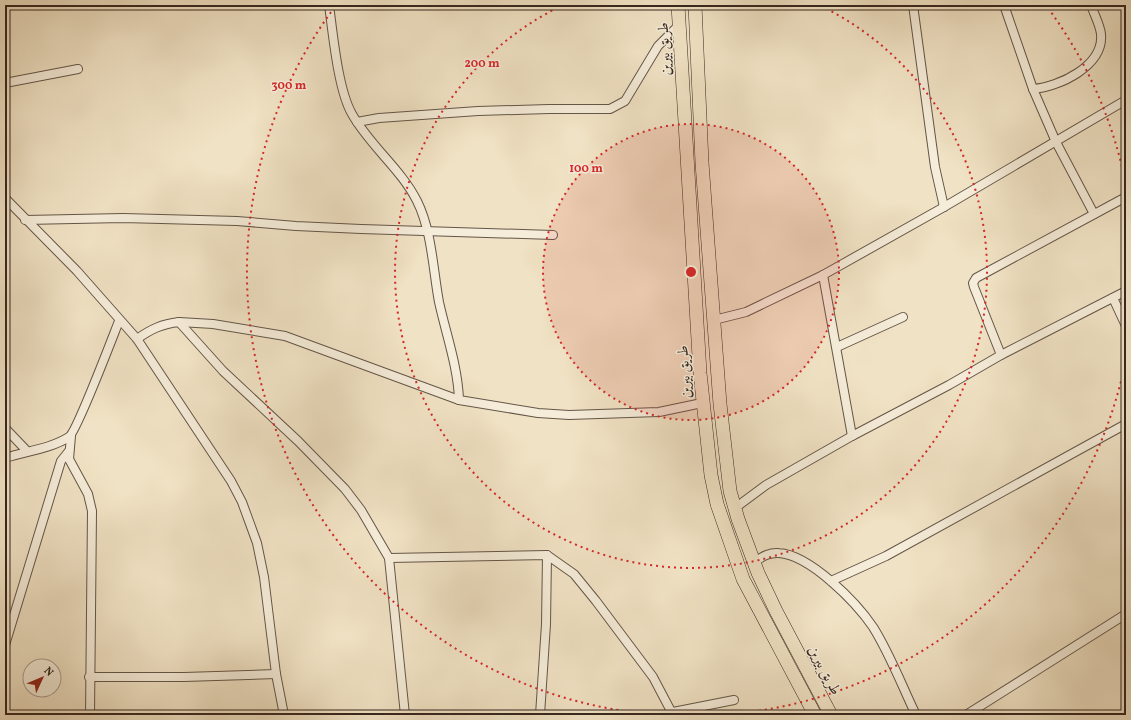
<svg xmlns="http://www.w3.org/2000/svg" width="1131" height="720" viewBox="0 0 1131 720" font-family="Vollkorn,Amiri,serif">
  <rect width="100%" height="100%" fill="#f0e2c4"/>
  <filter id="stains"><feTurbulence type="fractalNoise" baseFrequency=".005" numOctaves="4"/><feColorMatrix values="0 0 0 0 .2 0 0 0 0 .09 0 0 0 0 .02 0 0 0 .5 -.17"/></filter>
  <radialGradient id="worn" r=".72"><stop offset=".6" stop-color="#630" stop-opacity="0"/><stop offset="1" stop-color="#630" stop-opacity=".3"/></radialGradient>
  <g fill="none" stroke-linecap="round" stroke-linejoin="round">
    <g stroke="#645648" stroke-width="10">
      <g id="minor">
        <path d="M 329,5 C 333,34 338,90 352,114 C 370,146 401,169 417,201 C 432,231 433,270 439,302 C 446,334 458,367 459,400"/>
        <polyline points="913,5 935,167 944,207"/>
        <polyline points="1004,5 1033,89 1056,142 1094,214"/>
        <polyline points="5,83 78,69"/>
        <path d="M 1033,89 C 1059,87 1104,66 1101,34 C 1100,25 1094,14 1091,5"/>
        <polyline points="357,122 379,118 478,111 549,109 610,109 625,101 658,46 679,25"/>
        <polyline points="5,198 77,271 137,339 231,481 242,502 257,543 264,577 276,674 284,715"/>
        <polyline points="25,220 123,218 237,221 296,226 361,229 553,235"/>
        <polyline points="823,275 852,436"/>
        <polyline points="1113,298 1126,326"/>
        <polyline points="714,320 746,312 823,275 944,207 1126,100"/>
        <polyline points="179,322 213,324 285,336 459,400 538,413 569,415 659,412 702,403"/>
        <path d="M 137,339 C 151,329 162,324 179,322 L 223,371 L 298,441 L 345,489 L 361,510 L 389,558 L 405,715"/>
        <polyline points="837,347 903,317"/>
        <polyline points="1001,355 974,287 973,283 976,278 1126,197"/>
        <polyline points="5,428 27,451"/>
        <polyline points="71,436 69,459 88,494 92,511 90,715"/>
        <path d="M 5,458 C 26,451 50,449 69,437 C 77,431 113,336 119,321"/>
        <polyline points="735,508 766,485 852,436 949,385 1001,355 1126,291"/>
        <polyline points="389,558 547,555 574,574 596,601 653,677 673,715"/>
        <path d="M 754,562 C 762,557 769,552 779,553 C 810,555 856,602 873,627 C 890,654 902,686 916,715"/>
        <polyline points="831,581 886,556 1126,424"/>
        <polyline points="5,645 61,461 69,451"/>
        <polyline points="89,677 184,677 276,674"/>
        <polyline points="673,712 734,700"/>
        <polyline points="540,715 546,624 547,555"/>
        <polyline points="966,715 1126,614"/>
      </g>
    </g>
    <g stroke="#36271f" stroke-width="14">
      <g id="primary">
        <polyline points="678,5 700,373 711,475 717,504 743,579 815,715"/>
        <polyline points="695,5 702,163 720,404 730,491 738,519 758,573 776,611 831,715"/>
      </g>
    </g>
    <use href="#minor" stroke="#f5ecd9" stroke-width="8"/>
    <use href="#primary" stroke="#f0e2c4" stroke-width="13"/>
  </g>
  <circle cx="691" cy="272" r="148" fill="#d62828" fill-opacity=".12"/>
  <g fill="none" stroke="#d62828" stroke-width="2" stroke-dasharray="2 4">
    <circle cx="691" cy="272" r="148"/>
    <path d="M821 6A296 296 0 1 1 561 6"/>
    <path d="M1125 364A444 444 0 0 1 722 715M660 715A444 444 0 0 1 334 8M1048 8A444 444 0 0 1 1125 180"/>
  </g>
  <g text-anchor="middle" stroke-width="3" stroke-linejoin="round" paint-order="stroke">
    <g font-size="15" fill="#36271f" stroke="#f5ecd9">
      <text transform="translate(664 49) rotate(-93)" y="5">طريق بيرين</text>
      <text transform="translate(684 372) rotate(-94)" y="5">طريق بيرين</text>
      <text transform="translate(825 670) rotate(62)" y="5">طريق بيرين</text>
    </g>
  </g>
  <circle cx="691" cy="272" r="6" fill="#d62828" stroke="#f5ecd9" stroke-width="2"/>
  <g font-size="12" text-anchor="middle" font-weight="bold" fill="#d62828" stroke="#f5ecd9" stroke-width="3" stroke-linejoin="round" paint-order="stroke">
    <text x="482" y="67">200 m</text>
    <text x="289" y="89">300 m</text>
    <text x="586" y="172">100 m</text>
  </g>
  <rect width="1131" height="720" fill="none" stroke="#f0e2c4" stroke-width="20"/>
  <rect x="6" y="6" width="1119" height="708" fill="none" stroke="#36271f" stroke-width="2"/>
  <rect x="10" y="10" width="1111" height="700" fill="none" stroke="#36271f"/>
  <g transform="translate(42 678) rotate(46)"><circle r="19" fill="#f5ecd9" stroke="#a99d8f"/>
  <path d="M0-3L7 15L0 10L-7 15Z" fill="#8f2418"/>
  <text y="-6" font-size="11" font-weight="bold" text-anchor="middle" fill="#36271f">N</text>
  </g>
  <rect width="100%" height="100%" filter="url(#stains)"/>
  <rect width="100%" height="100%" fill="url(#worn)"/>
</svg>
